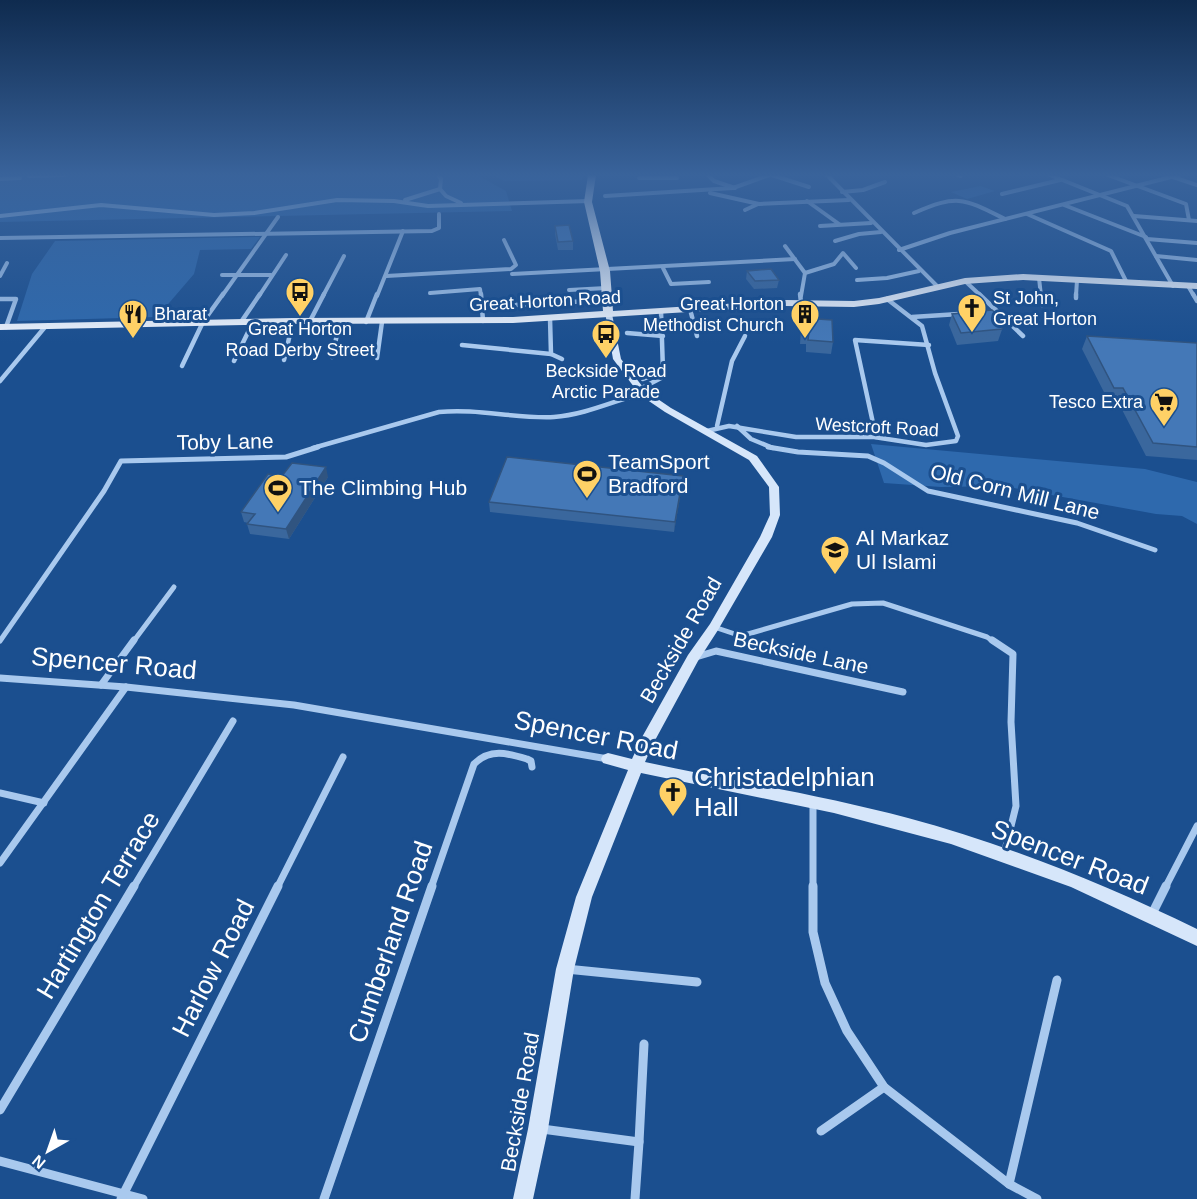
<svg xmlns="http://www.w3.org/2000/svg" width="1197" height="1199" viewBox="0 0 1197 1199" font-family="Arial,sans-serif">
  <rect width="100%" height="100%" fill="#1b4f8f"/>
  <g fill="#2e69ad">
    <polygon points="0,175 477,175 506,191 512,211 0,222"/>
    <polygon points="493,175 584,175 582,180 504,181"/>
    <polygon points="980,186 995,191 967,199 951,192"/>
    <polygon points="260,237 251,249 200,250 194,274 157,317 17,321 32,274 55,241"/>
    <polygon points="871,444 1145,469 1197,482 1197,524 1182,516 1156,514 1003,486 941,487 884,483"/>
  </g>
  <g fill="none" stroke-linecap="round" stroke-linejoin="round">
    <g stroke="#a9c9ee" stroke-width="4">
      <polyline points="438,175 441,179 440,189 446,196 461,203"/>
      <polyline points="708,175 714,181 735,188"/>
      <polyline points="772,175 809,187"/>
      <polyline points="827,175 937,286"/>
      <polyline points="958,175 961,176"/>
      <polyline points="1050,175 1127,206 1173,286"/>
      <polyline points="1108,175 1186,204 1189,220"/>
      <polyline points="29,176 64,175"/>
      <polyline points="1173,177 1197,185"/>
      <polyline points="639,178 677,178"/>
      <polyline points="0,179 20,178"/>
      <polyline points="842,192 863,190 885,182"/>
      <polyline points="710,193 759,204 849,200"/>
      <polyline points="1002,194 1060,180"/>
      <polyline points="605,196 733,188 769,175"/>
      <polyline points="405,200 440,189"/>
      <polyline points="807,201 839,224"/>
      <polyline points="1064,205 1146,237"/>
      <polyline points="745,210 758,204"/>
      <path d="M 914,213 C 958,194 963,198 1005,219"/>
      <polyline points="1027,214 1111,251 1127,283"/>
      <polyline points="0,216 101,205 214,215 254,213 337,200 394,201 428,206 589,201"/>
      <polyline points="1134,216 1197,221"/>
      <polyline points="820,226 871,223"/>
      <polyline points="0,238 432,231 439,228 439,214"/>
      <polyline points="1147,239 1197,243"/>
      <polyline points="835,241 859,234 881,232"/>
      <polyline points="785,246 805,273"/>
      <polyline points="899,250 950,233 1179,175"/>
      <polyline points="1156,256 1197,260"/>
      <polyline points="663,268 671,284 709,282"/>
      <polyline points="512,274 795,259"/>
      <polyline points="222,275 271,275"/>
      <polyline points="0,276 7,263"/>
      <polyline points="386,276 511,269 516,265 504,240"/>
      <polyline points="1039,278 1041,296"/>
      <polyline points="857,280 887,278 919,271"/>
      <polyline points="965,281 981,296"/>
      <polyline points="1188,286 1194,296"/>
      <polyline points="569,290 606,288"/>
      <polyline points="430,293 480,289 481,296"/>
      <polyline points="222,296 278,217"/>
      <polyline points="259,296 286,255"/>
      <polyline points="323,296 344,256"/>
      <polyline points="377,296 403,231"/>
      <polyline points="801,296 805,273 834,264 843,253 856,268"/>
      <polyline points="1076,296 1077,280"/>
    </g>
    <g stroke="#a9c9ee" stroke-width="4.5">
      <polyline points="481,294 483,321"/>
      <polyline points="800,294 801,302"/>
      <polyline points="979,294 1023,336"/>
      <polyline points="1041,294 1042,305"/>
      <polyline points="1193,294 1197,301"/>
      <polyline points="1076,298 1076,294"/>
      <polyline points="0,299 16,299 6,327"/>
      <polyline points="515,305 607,300"/>
      <polyline points="690,309 697,336"/>
      <polyline points="912,317 959,314"/>
      <polyline points="550,318 551,354 562,359"/>
      <polyline points="310,321 324,294"/>
      <polyline points="241,322 260,294"/>
      <polyline points="366,322 377,294"/>
      <polyline points="627,333 663,336"/>
      <polyline points="462,345 551,354"/>
      <polyline points="332,357 340,321"/>
      <polyline points="377,358 382,322"/>
      <polyline points="284,360 293,321"/>
      <polyline points="234,361 253,322"/>
      <polyline points="182,366 203,322 223,294"/>
      <polyline points="643,379 663,372"/>
      <polyline points="0,381 45,327"/>
      <polyline points="640,389 661,378 663,371 661,311"/>
      <polyline points="717,426 732,361 745,336"/>
      <polyline points="737,426 751,439 773,448"/>
      <polyline points="707,431 729,426 796,437 874,437 926,445 956,441 958,436 935,373 922,326 887,299"/>
      <polyline points="876,437 855,340 929,345"/>
      <path d="M 313,448 L 439,412 C 477,408 516,419 554,417 C 584,415 614,401 643,393"/>
    </g>
    <g stroke="#a9c9ee" stroke-width="5">
      <polyline points="768,447 798,452 868,456 884,463 928,491 1077,523 1155,550"/>
      <polyline points="714,627 741,636 852,604 883,603 987,637 994,642"/>
      <polyline points="0,641 104,491 121,461 286,457 318,447"/>
      <polyline points="133,642 174,587"/>
    </g>
    <g stroke="#a9c9ee" stroke-width="7">
      <polyline points="992,640 1013,654 1011,722 1016,806 1004,854"/>
      <polyline points="696,657 716,651 903,692"/>
      <polyline points="0,678 126,687 294,705 608,759"/>
      <polyline points="101,685 134,640"/>
      <polyline points="0,793 44,803"/>
      <polyline points="813,803 813,888"/>
      <polyline points="0,863 126,687"/>
      <polyline points="133,888 233,721"/>
      <polyline points="277,888 343,757"/>
      <path d="M 431,888 L 474,764 C 490,748 507,753 527,759 L 531,761 L 532,767"/>
      <polyline points="1165,888 1197,826"/>
    </g>
    <g stroke="#a9c9ee" stroke-width="9">
      <polyline points="813,886 813,932 825,983 847,1031 884,1087 1009,1184 1037,1199"/>
      <polyline points="1152,914 1166,886"/>
      <polyline points="566,969 697,982"/>
      <polyline points="0,1110 134,886"/>
      <polyline points="542,1129 639,1142 635,1199"/>
      <polyline points="821,1131 884,1087"/>
      <polyline points="639,1142 644,1044"/>
      <polyline points="0,1161 143,1199"/>
      <polyline points="1009,1184 1057,980"/>
      <polyline points="121,1199 278,886"/>
      <polyline points="324,1199 432,886"/>
    </g>
    <path fill="#d6e6fa" fill-rule="evenodd" d="M 605,312 L 612,314 L 621,359 L 646,391 L 671,408 L 757,456 L 779,487 L 780,515 L 772,537 L 718,630 L 698,661 L 653,744 L 645,762 C 733,781 822,795 908,818 C 1008,845 1104,884 1197,929 L 1197,946 L 1071,887 L 951,844 L 834,813 L 641,773 L 592,897 L 574,969 L 548,1129 L 533,1199 L 513,1199 L 528,1129 L 556,969 L 576,897 L 628,770 L 603,763 L 601,759 L 603,755 L 608,753 L 632,759 L 641,739 L 688,655 L 710,624 L 760,537 L 770,515 L 769,487 L 749,460 L 665,412 L 640,395 L 613,359 Z"/>
    <polygon fill="#f0f6ff" fill-rule="evenodd" points="588,175 596,175 592,202 610,271 613,311 786,300 854,301 879,298 965,278 1023,274 1197,283 1197,289 1023,280 965,284 879,304 854,307 786,306 513,323 293,324 0,330 0,324 293,318 513,317 603,311 600,271 584,202"/>
  </g>
  <g fill="#3a679d">
    <polygon points="555,226 573,241 573,250 558,250 555,234"/>
    <polygon points="747,271 779,280 777,288 754,289 746,279"/>
    <polygon points="952,314 1005,321 998,341 957,345 949,325"/>
    <polygon points="803,318 833,342 831,354 806,352 806,344 800,344 801,329"/>
    <polygon points="1087,336 1197,343 1197,460 1146,456 1117,400 1108,400 1082,349"/>
    <polygon points="282,476 328,477 289,539 250,534 247,524 248,523 244,522 241,512"/>
    <polygon points="683,476 682,486 674,532 490,512 489,502"/>
  </g>
  <g fill="#305480">
    <polygon points="326,467 328,477 289,539 286,529"/>
    <polygon points="683,476 682,486 674,532 675,522"/>
  </g>
  <g fill="#4478b7" stroke="#305480" stroke-width="1.5">
    <polygon points="569,225 573,241 558,242 555,226"/>
    <polygon points="771,269 779,280 755,281 747,271"/>
    <polygon points="992,310 1005,321 1002,329 961,333 952,314"/>
    <polygon points="803,318 832,320 833,342 808,340 809,332 803,332"/>
    <polygon points="1087,336 1197,343 1197,447 1153,443 1123,388 1114,388"/>
    <polygon points="507,457 683,476 675,522 489,502"/>
    <polygon points="292,463 326,467 286,529 247,524 255,514 241,512 268,474 282,476"/>
  </g>
  <linearGradient id="sky" x2="0" y2="1"><stop stop-color="#0f2b4f"/><stop offset="0.51" stop-color="#39639b"/><stop offset="1" stop-color="#39639b" stop-opacity="0"/></linearGradient>
  <rect width="1197" height="343" fill="url(#sky)"/>
  <defs>
    <g id="bus-pin" transform="scale(1.5)"><path d="M0 17L-7.5 6A9.5 9.5 0 1 1 7.5 6Z" fill="#ffd166" stroke="#1b4f8f"/><path d="M-5-6H5V4H4V6H2V4H-2V6H-4V4H-5ZM-3.5-4V0h7V-4ZM-3.5 1.2v1.5H-2V1.2ZM2 1.2v1.5H3.5V1.2Z" fill="#111"/></g>
    <g id="church-pin" transform="scale(1.5)"><path d="M0 17L-7.5 6A9.5 9.5 0 1 1 7.5 6Z" fill="#ffd166" stroke="#1b4f8f"/><path d="M-1.2-6h2.4v3.5h3.3v2.4h-3.3V6h-2.4V-.1h-3.3v-2.4h3.3Z" fill="#111"/></g>
    <g id="restaurant-pin" transform="scale(1.5)"><path d="M0 17L-7.5 6A9.5 9.5 0 1 1 7.5 6Z" fill="#ffd166" stroke="#1b4f8f"/><path d="M-5-6h1v4h1v-4h1v4h1v-4h1v5L-1.5 .5V6h-2V.5L-5-1ZM5-6V6H3V1.5H1.5Q1.5-4 5-6Z" fill="#111"/></g>
    <g id="building-pin" transform="scale(1.5)"><path d="M0 17L-7.5 6A9.5 9.5 0 1 1 7.5 6Z" fill="#ffd166" stroke="#1b4f8f"/><path d="M-4-6H4V6H1V3H-1V6H-4ZM-2.5-4.3h1.7v1.8h-1.7ZM.8-4.3h1.7v1.8H.8ZM-2.5-1h1.7V.8h-1.7ZM.8-1h1.7V.8H.8Z" fill="#111"/></g>
    <g id="supermarket-pin" transform="scale(1.5)"><path d="M0 17L-7.5 6A9.5 9.5 0 1 1 7.5 6Z" fill="#ffd166" stroke="#1b4f8f"/><path d="M-6-5.5h2.5l.6 2H6L4.5 2H-2.5L-4.4-4H-6ZM-1.5 3.2a1.3 1.3 0 1 0 .1 0ZM3 3.2a1.3 1.3 0 1 0 .1 0Z" fill="#111"/></g>
    <g id="stadium-pin" transform="scale(1.5)"><path d="M0 17L-7.5 6A9.5 9.5 0 1 1 7.5 6Z" fill="#ffd166" stroke="#1b4f8f"/><path d="M0-5a6.5 5 0 1 0 0 10a6.5 5 0 1 0 0-10ZM-3.5-1.8h7v3.6h-7Z" fill="#111"/></g>
    <g id="school-pin" transform="scale(1.5)"><path d="M0 17L-7.5 6A9.5 9.5 0 1 1 7.5 6Z" fill="#ffd166" stroke="#1b4f8f"/><path d="M0-5L7-2L0 1L-7-2ZM-4 1L0 2.5L4 1V4Q0 6-4 4Z" fill="#111"/></g>
  </defs>
  <g fill-rule="evenodd">
    <use href="#bus-pin" x="300" y="292"/>
    <use href="#church-pin" x="972" y="308"/>
    <use href="#restaurant-pin" x="133" y="314"/>
    <use href="#building-pin" x="805" y="314"/>
    <use href="#bus-pin" x="606" y="334"/>
    <use href="#supermarket-pin" x="1164" y="402"/>
    <use href="#stadium-pin" x="587" y="474"/>
    <use href="#stadium-pin" x="278" y="488"/>
    <use href="#school-pin" x="835" y="550"/>
    <use href="#church-pin" x="673" y="792"/>
  </g>
  <g text-anchor="middle" stroke-width="6" stroke-linejoin="round" paint-order="stroke">
    <g font-size="18" fill="#fff" stroke="#1b4f8f" text-anchor="start">
      <text x="993" y="304">St John,<tspan x="993" dy="21">Great Horton</tspan></text>
      <text x="784" y="310" text-anchor="end">Great Horton<tspan x="784" dy="21">Methodist Church</tspan></text>
      <text x="154" y="320">Bharat</text>
      <text x="300" y="335" text-anchor="middle">Great Horton<tspan x="300" dy="21">Road Derby Street</tspan></text>
      <text x="606" y="377" text-anchor="middle">Beckside Road<tspan x="606" dy="21">Arctic Parade</tspan></text>
      <text x="1143" y="408" text-anchor="end">Tesco Extra</text>
    </g>
    <g font-size="18" fill="#fff" stroke="#1b4f8f">
      <text transform="translate(545 301) rotate(-3)" y="6">Great Horton Road</text>
      <text transform="translate(877 427) rotate(3)" y="6">Westcroft Road</text>
    </g>
    <g font-size="21" fill="#fff" stroke="#1b4f8f">
      <text transform="translate(225 442) rotate(-1)" y="7">Toby Lane</text>
      <text transform="translate(1015 492) rotate(14)" y="7">Old Corn Mill Lane</text>
      <text transform="translate(681 640) rotate(-60)" y="7">Beckside Road</text>
      <text transform="translate(801 653) rotate(12)" y="7">Beckside Lane</text>
      <text transform="translate(520 1102) rotate(-80)" y="7">Beckside Road</text>
    </g>
    <g font-size="21" fill="#fff" stroke="#1b4f8f" text-anchor="start">
      <text x="608" y="469">TeamSport<tspan x="608" dy="24">Bradford</tspan></text>
      <text x="299" y="495">The Climbing Hub</text>
      <text x="856" y="545">Al Markaz<tspan x="856" dy="24">Ul Islami</tspan></text>
    </g>
    <g font-size="26" fill="#fff" stroke="#1b4f8f">
      <text transform="translate(114 663) rotate(5)" y="9">Spencer Road</text>
      <text transform="translate(596 735) rotate(11)" y="9">Spencer Road</text>
      <text transform="translate(1070 857) rotate(21)" y="9">Spencer Road</text>
      <text transform="translate(98 905) rotate(-59)" y="9">Hartington Terrace</text>
      <text transform="translate(390 942) rotate(-71)" y="9">Cumberland Road</text>
      <text transform="translate(213 968) rotate(-63)" y="9">Harlow Road</text>
    </g>
    <g font-size="26" fill="#fff" stroke="#1b4f8f" text-anchor="start">
      <text x="694" y="786">Christadelphian<tspan x="694" dy="30">Hall</tspan></text>
    </g>
  </g>
  <g transform="translate(48 1151) rotate(220)" stroke="#1b4f8f" stroke-width="4.5" paint-order="stroke">
  <path d="M0-4.5L10 22L0 15L-10 22Z" fill="#ffffff"/>
  <text y="-9" font-size="16" font-weight="bold" text-anchor="middle" fill="#ffffff">N</text>
  </g>
</svg>
